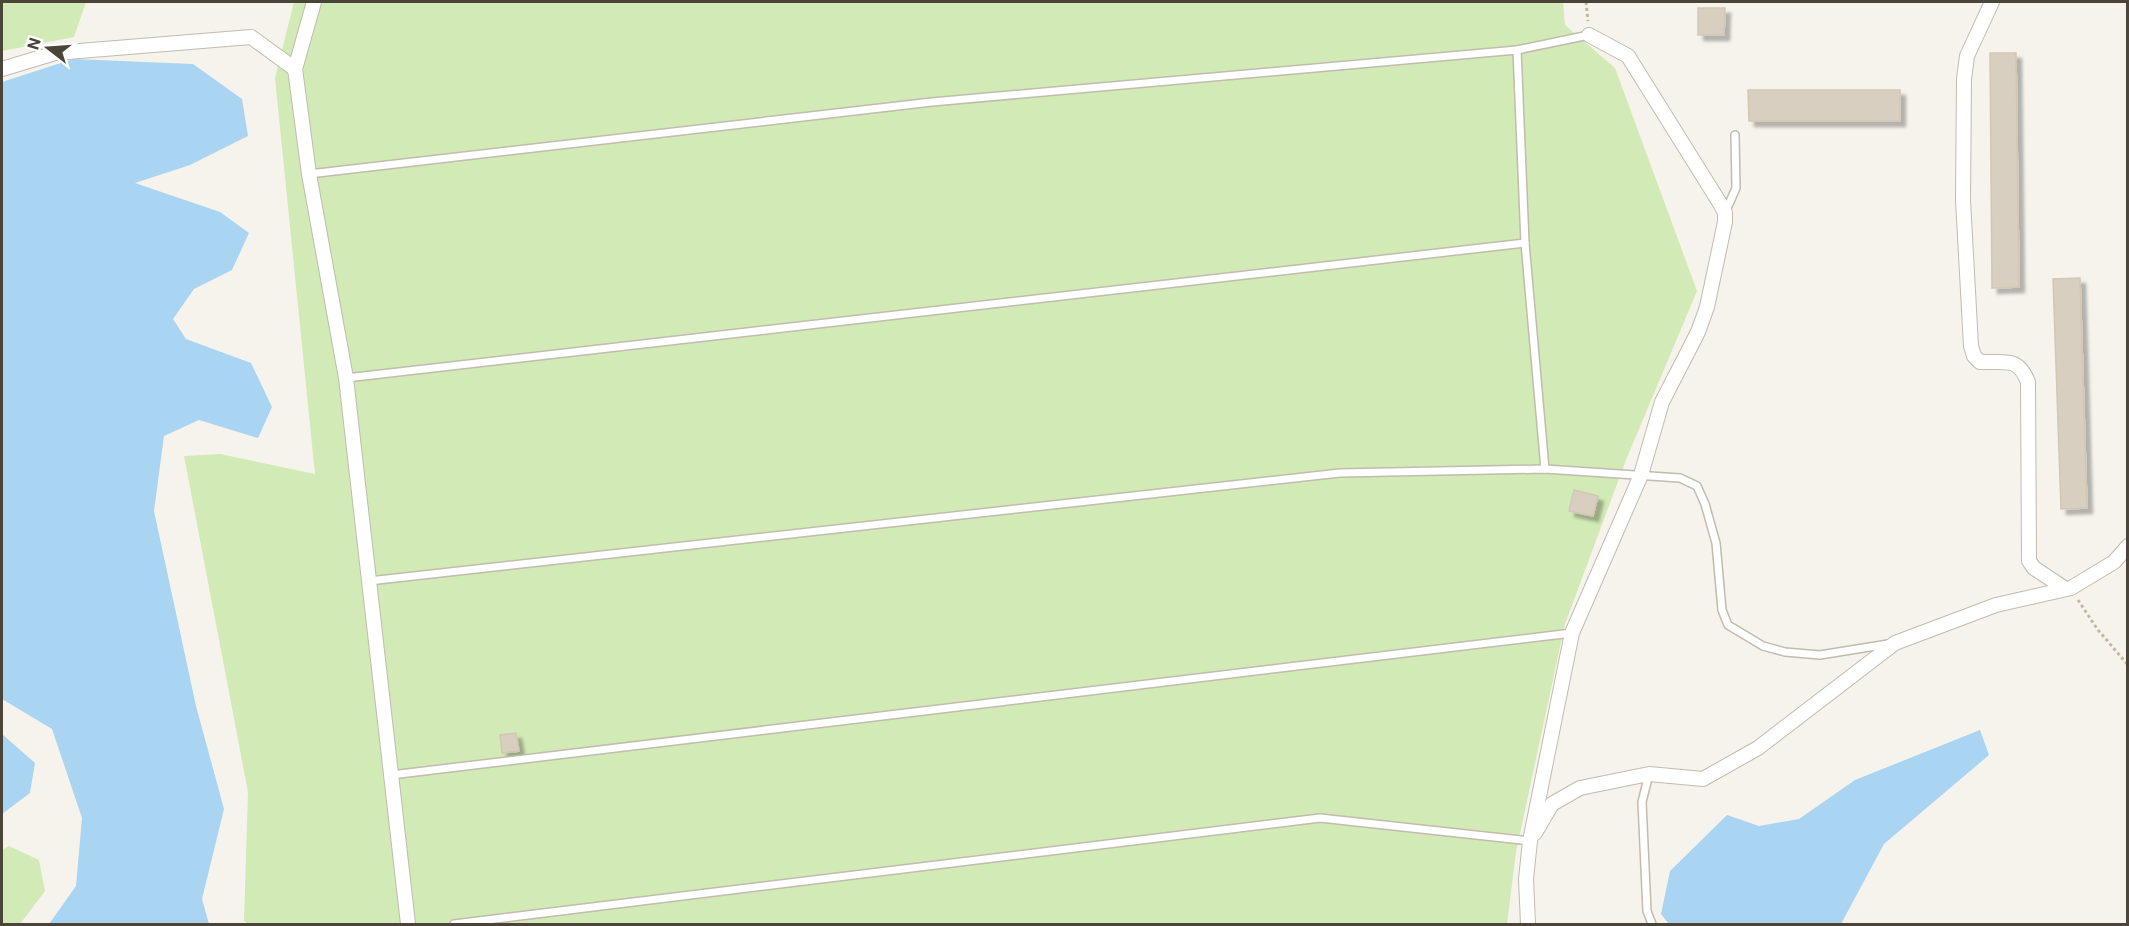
<svg xmlns="http://www.w3.org/2000/svg" width="2129" height="926" viewBox="0 0 2129 926" font-family="Roboto,sans-serif">
  <defs>
    <filter id="shadow"><feDropShadow dx="5.5" dy="5.5" stdDeviation="1.5" flood-color="#0004"/></filter>
  </defs>
  <rect width="100%" height="100%" fill="#f6f3ec"/>
  <g fill="#d2eab5">
    <polygon points="2,2 86,2 74,37 2,51"/>
    <polygon points="294,2 1563,2 1565,25 1615,68 1697,291 1626,460 1565,624 1516,852 1507,924 249,924 244,921 248,792 184,456 220,454 315,474 275,78"/>
    <polygon points="9,846 39,860 45,891 20,924 2,924 2,850"/>
  </g>
  <g fill="#a9d4f2">
    <polygon points="73,59 193,64 242,99 248,136 190,165 135,183 220,212 249,233 232,270 194,289 173,319 186,339 251,363 272,407 258,438 199,420 164,436 154,511 196,706 224,809 202,899 209,924 49,924 76,886 82,818 52,729 2,699 2,82"/>
    <polygon points="1980,730 1989,755 1884,844 1841,924 1669,924 1661,914 1670,871 1727,815 1759,826 1799,819 1855,780"/>
    <polygon points="2,734 35,763 30,793 2,814"/>
  </g>
  <g fill="#d8cfc1" stroke="#d3c7b4" stroke-width="1.5" filter="url(#shadow)">
    <polygon points="1698,8 1725,8 1724,35 1698,35"/>
    <polygon points="1990,53 2016,53 2019,287 1992,288"/>
    <polygon points="1748,90 1900,90 1900,121 1749,121"/>
    <polygon points="2080,278 2087,508 2061,509 2053,279"/>
    <polygon points="1574,490 1598,496 1593,516 1569,511"/>
    <polygon points="516,733 519,751 502,753 500,735"/>
  </g>
  <g fill="none" stroke-linecap="round" stroke-linejoin="round">
    <g stroke="#c2bbae" stroke-width="10">
      <g id="lane">
        <polyline points="1517,50 1525,243 1545,469"/>
        <polyline points="309,174 932,102 1517,50 1589,35"/>
        <polyline points="1725,213 1736,188 1735,135"/>
        <polyline points="346,378 1525,243"/>
        <polyline points="369,581 1340,473 1545,469 1680,478 1697,486 1705,504 1716,543 1722,610 1728,625 1763,646 1785,652 1820,655 1888,644"/>
        <polyline points="1649,774 1642,802 1647,911 1652,924"/>
        <polyline points="391,775 1572,633"/>
        <polyline points="454,924 1320,818 1530,841"/>
      </g>
    </g>
    <g stroke="#c2bbae" stroke-width="16">
      <g id="street">
        <polyline points="314,2 295,69 309,174 346,378 408,924"/>
        <path d="M 1992,2 L 1967,56 L 1964,79 L 1963,200 L 1971,346 L 1974,356 L 1980,362 C 2005,363 2018,356 2028,382 L 2029,561 L 2034,568 L 2064,588"/>
        <polyline points="2,69 55,53 251,37 295,69"/>
        <polyline points="1535,833 1552,804 1580,788 1649,774 1703,779 1758,748 1895,643 1996,605 2071,588 2114,562 2128,546"/>
        <polyline points="1528,924 1526,879 1530,841 1572,633 1641,475 1662,402 1698,332 1707,307 1725,222 1725,213 1721,205 1628,56 1589,35"/>
      </g>
    </g>
    <g stroke="#c4b79f" stroke-width="3" stroke-dasharray="3 3" stroke-linecap="butt">
      <polyline points="1586,2 1588,21"/>
      <polyline points="2078,600 2098,630 2128,665"/>
    </g>
    <use href="#lane" stroke="#fff" stroke-width="7"/>
    <use href="#street" stroke="#fff" stroke-width="14"/>
  </g>
  <rect width="2129" height="926" fill="none" stroke="#4b4439" stroke-width="6"/>
  <g transform="translate(48 48) rotate(287)" stroke="#ffffff" stroke-width="4.5" paint-order="stroke">
  <path d="M0-4.5L10 22L0 15L-10 22Z" fill="#4b4439"/>
  <text y="-9" font-size="16" font-weight="bold" text-anchor="middle" fill="#4b4439">N</text>
  </g>
</svg>
